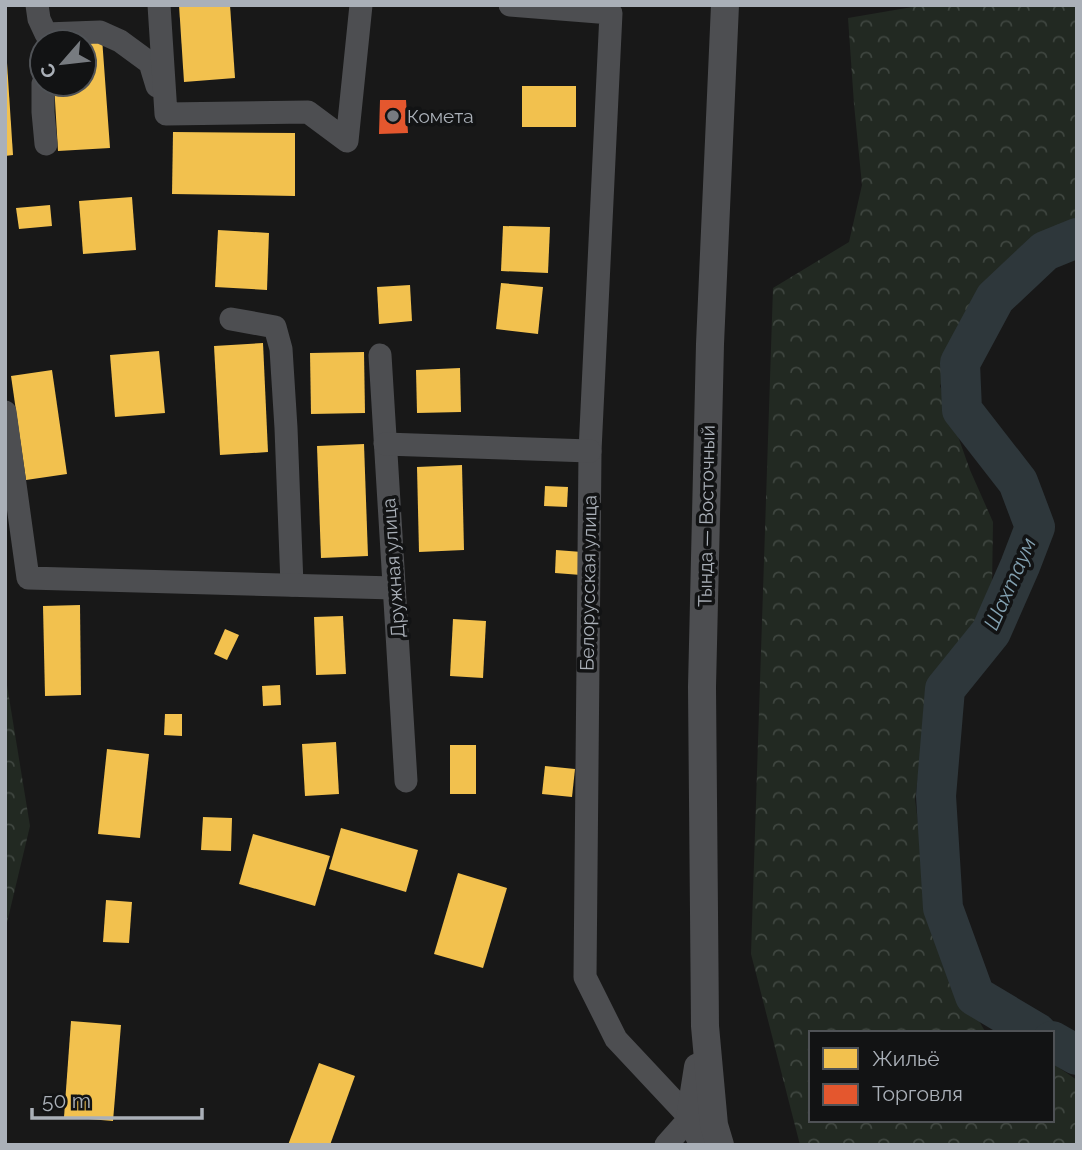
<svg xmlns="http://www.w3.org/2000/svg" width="1082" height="1150" viewBox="0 0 1082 1150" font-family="Raleway,sans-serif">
  <defs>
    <pattern id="forest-crowns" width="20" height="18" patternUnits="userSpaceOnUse" patternTransform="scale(1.75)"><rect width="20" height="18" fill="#222922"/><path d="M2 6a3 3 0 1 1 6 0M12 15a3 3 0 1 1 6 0" fill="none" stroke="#3f4640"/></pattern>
  </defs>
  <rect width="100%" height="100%" fill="#181818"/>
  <g fill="url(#forest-crowns)">
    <polygon points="924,5 1077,5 1077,222 1024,251 971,317 940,386 970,470 993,522 992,587 976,635 938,673 925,723 915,799 926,887 941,955 986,1033 811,1033 811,1120 1052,1120 1052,1063 1077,1080 1077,1145 800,1145 751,954 773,288 849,242 862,185 854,104 848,18"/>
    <polygon points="5,673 30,826 5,931"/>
  </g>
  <g fill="#f2c14e">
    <polygon points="179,5 230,5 235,78 184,82"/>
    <polygon points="102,38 110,148 58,151 54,84 84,84 84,42"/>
    <polygon points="5,63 7,63 13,155 5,156"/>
    <rect x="522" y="86" width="54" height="41"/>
    <polygon points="173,132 295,133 295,196 172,194"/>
    <polygon points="132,197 136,250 83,254 79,201"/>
    <polygon points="50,205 52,226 19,229 16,208"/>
    <polygon points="503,226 550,227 548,273 501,271"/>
    <polygon points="218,230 269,233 267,290 215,287"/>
    <polygon points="501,283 543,287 538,334 496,329"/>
    <polygon points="410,285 412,321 379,324 377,287"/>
    <polygon points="263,343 268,452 220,455 214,346"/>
    <polygon points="159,351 165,413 115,417 110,355"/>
    <polygon points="364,352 365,413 311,414 310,353"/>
    <polygon points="460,368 461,412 417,413 416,370"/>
    <polygon points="52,370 67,474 26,480 11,376"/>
    <polygon points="364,444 368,556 321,558 317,446"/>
    <polygon points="462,465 464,550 419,552 417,467"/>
    <polygon points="545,486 568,487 567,507 544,506"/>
    <polygon points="556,550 582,552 581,575 555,573"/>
    <polygon points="80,605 81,695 45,696 43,606"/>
    <polygon points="343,616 346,674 316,675 314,617"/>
    <polygon points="453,619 486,621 483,678 450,676"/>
    <polygon points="225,629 239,635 227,660 214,654"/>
    <polygon points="280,685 281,705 263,706 262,686"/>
    <polygon points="165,714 182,714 182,736 164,735"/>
    <polygon points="336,742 339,794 305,796 302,744"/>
    <rect x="450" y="745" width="26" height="49"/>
    <polygon points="107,749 149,754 140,838 98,834"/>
    <polygon points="545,766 575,769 572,797 542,794"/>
    <polygon points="203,817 232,818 231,851 201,850"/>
    <polygon points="341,828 418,850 406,892 329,869"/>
    <polygon points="253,834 330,856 315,906 239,884"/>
    <polygon points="458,873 507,888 483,968 434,954"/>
    <polygon points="106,900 132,902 129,943 103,942"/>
    <polygon points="71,1021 121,1025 113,1121 64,1117"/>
    <polygon points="319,1063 355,1076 330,1145 288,1145"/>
  </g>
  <polygon fill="#e4572e" points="380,100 406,100 408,133 379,134"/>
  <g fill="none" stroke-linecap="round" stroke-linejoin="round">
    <g stroke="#2e373b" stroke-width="40">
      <polyline points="1037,1033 975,996 943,908 936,796 945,689 991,632 1020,566 1035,527 1018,482 962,410 960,363 995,298 1045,251 1077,238"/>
      <polyline points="1052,1041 1077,1055"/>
    </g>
    <g stroke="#4d4e51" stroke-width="23">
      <polyline points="37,5 39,19 46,34 100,32 120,41 150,63 157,86"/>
      <polyline points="159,5 166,114 308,112 347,141 361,5"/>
      <polyline points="510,5 611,13 590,451 585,977 616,1039 690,1118 666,1145"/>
      <polyline points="43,84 43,112 46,144"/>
      <polyline points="231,319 275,327 281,349 286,428 292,585"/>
      <polyline points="380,355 406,781"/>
      <polyline points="5,412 28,578 394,588"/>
      <polyline points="385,444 590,451"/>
    </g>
    <g stroke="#4d4e51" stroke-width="28">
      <polyline points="698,1067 690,1118 704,1145"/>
      <polyline points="720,1145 714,1125 705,1026 702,687 710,344 725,5"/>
    </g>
  </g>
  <circle fill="#777b80" stroke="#121314" stroke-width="2.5" cx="393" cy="116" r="7"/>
  <g text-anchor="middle" stroke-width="7" stroke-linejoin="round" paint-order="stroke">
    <g font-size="19" fill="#aab0b8" stroke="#121314" text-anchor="start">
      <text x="407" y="123">Комета</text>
    </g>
    <g font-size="19" fill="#aab0b8" stroke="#121314">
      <text transform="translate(706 516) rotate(-89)" y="7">Тында — Восточный</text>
      <text transform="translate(393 568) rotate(-94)" y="7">Дружная улица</text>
      <text transform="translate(588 583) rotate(-89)" y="7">Белорусская улица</text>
    </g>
    <g font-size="21" font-style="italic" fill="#83a1b1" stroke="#121314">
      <text transform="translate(1010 584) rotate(-66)" y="7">Шахтаум</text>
    </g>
  </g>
  <rect width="1082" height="1150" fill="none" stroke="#aab0b8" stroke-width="14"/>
  <rect x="809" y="1031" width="245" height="91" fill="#121314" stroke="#4f5256" stroke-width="2"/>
  <rect x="823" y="1048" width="35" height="21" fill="#f2c14e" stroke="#4f5256" stroke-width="2"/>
  <text x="872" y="1066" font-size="21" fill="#aab0b8">Жильё</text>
  <rect x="823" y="1084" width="35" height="21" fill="#e4572e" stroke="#4f5256" stroke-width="2"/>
  <text x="872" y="1101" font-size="21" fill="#aab0b8">Торговля</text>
  <g transform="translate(63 63) rotate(242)"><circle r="33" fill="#121314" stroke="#4f5256" stroke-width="2"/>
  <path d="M0-5L12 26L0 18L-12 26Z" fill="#777b80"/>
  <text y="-10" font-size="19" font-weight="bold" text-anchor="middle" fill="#aab0b8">С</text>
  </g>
  <path d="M32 1108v10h170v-10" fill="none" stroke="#aab0b8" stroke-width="3.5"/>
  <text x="42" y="1108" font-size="21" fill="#aab0b8" stroke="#121314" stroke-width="5" paint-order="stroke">50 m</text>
</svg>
